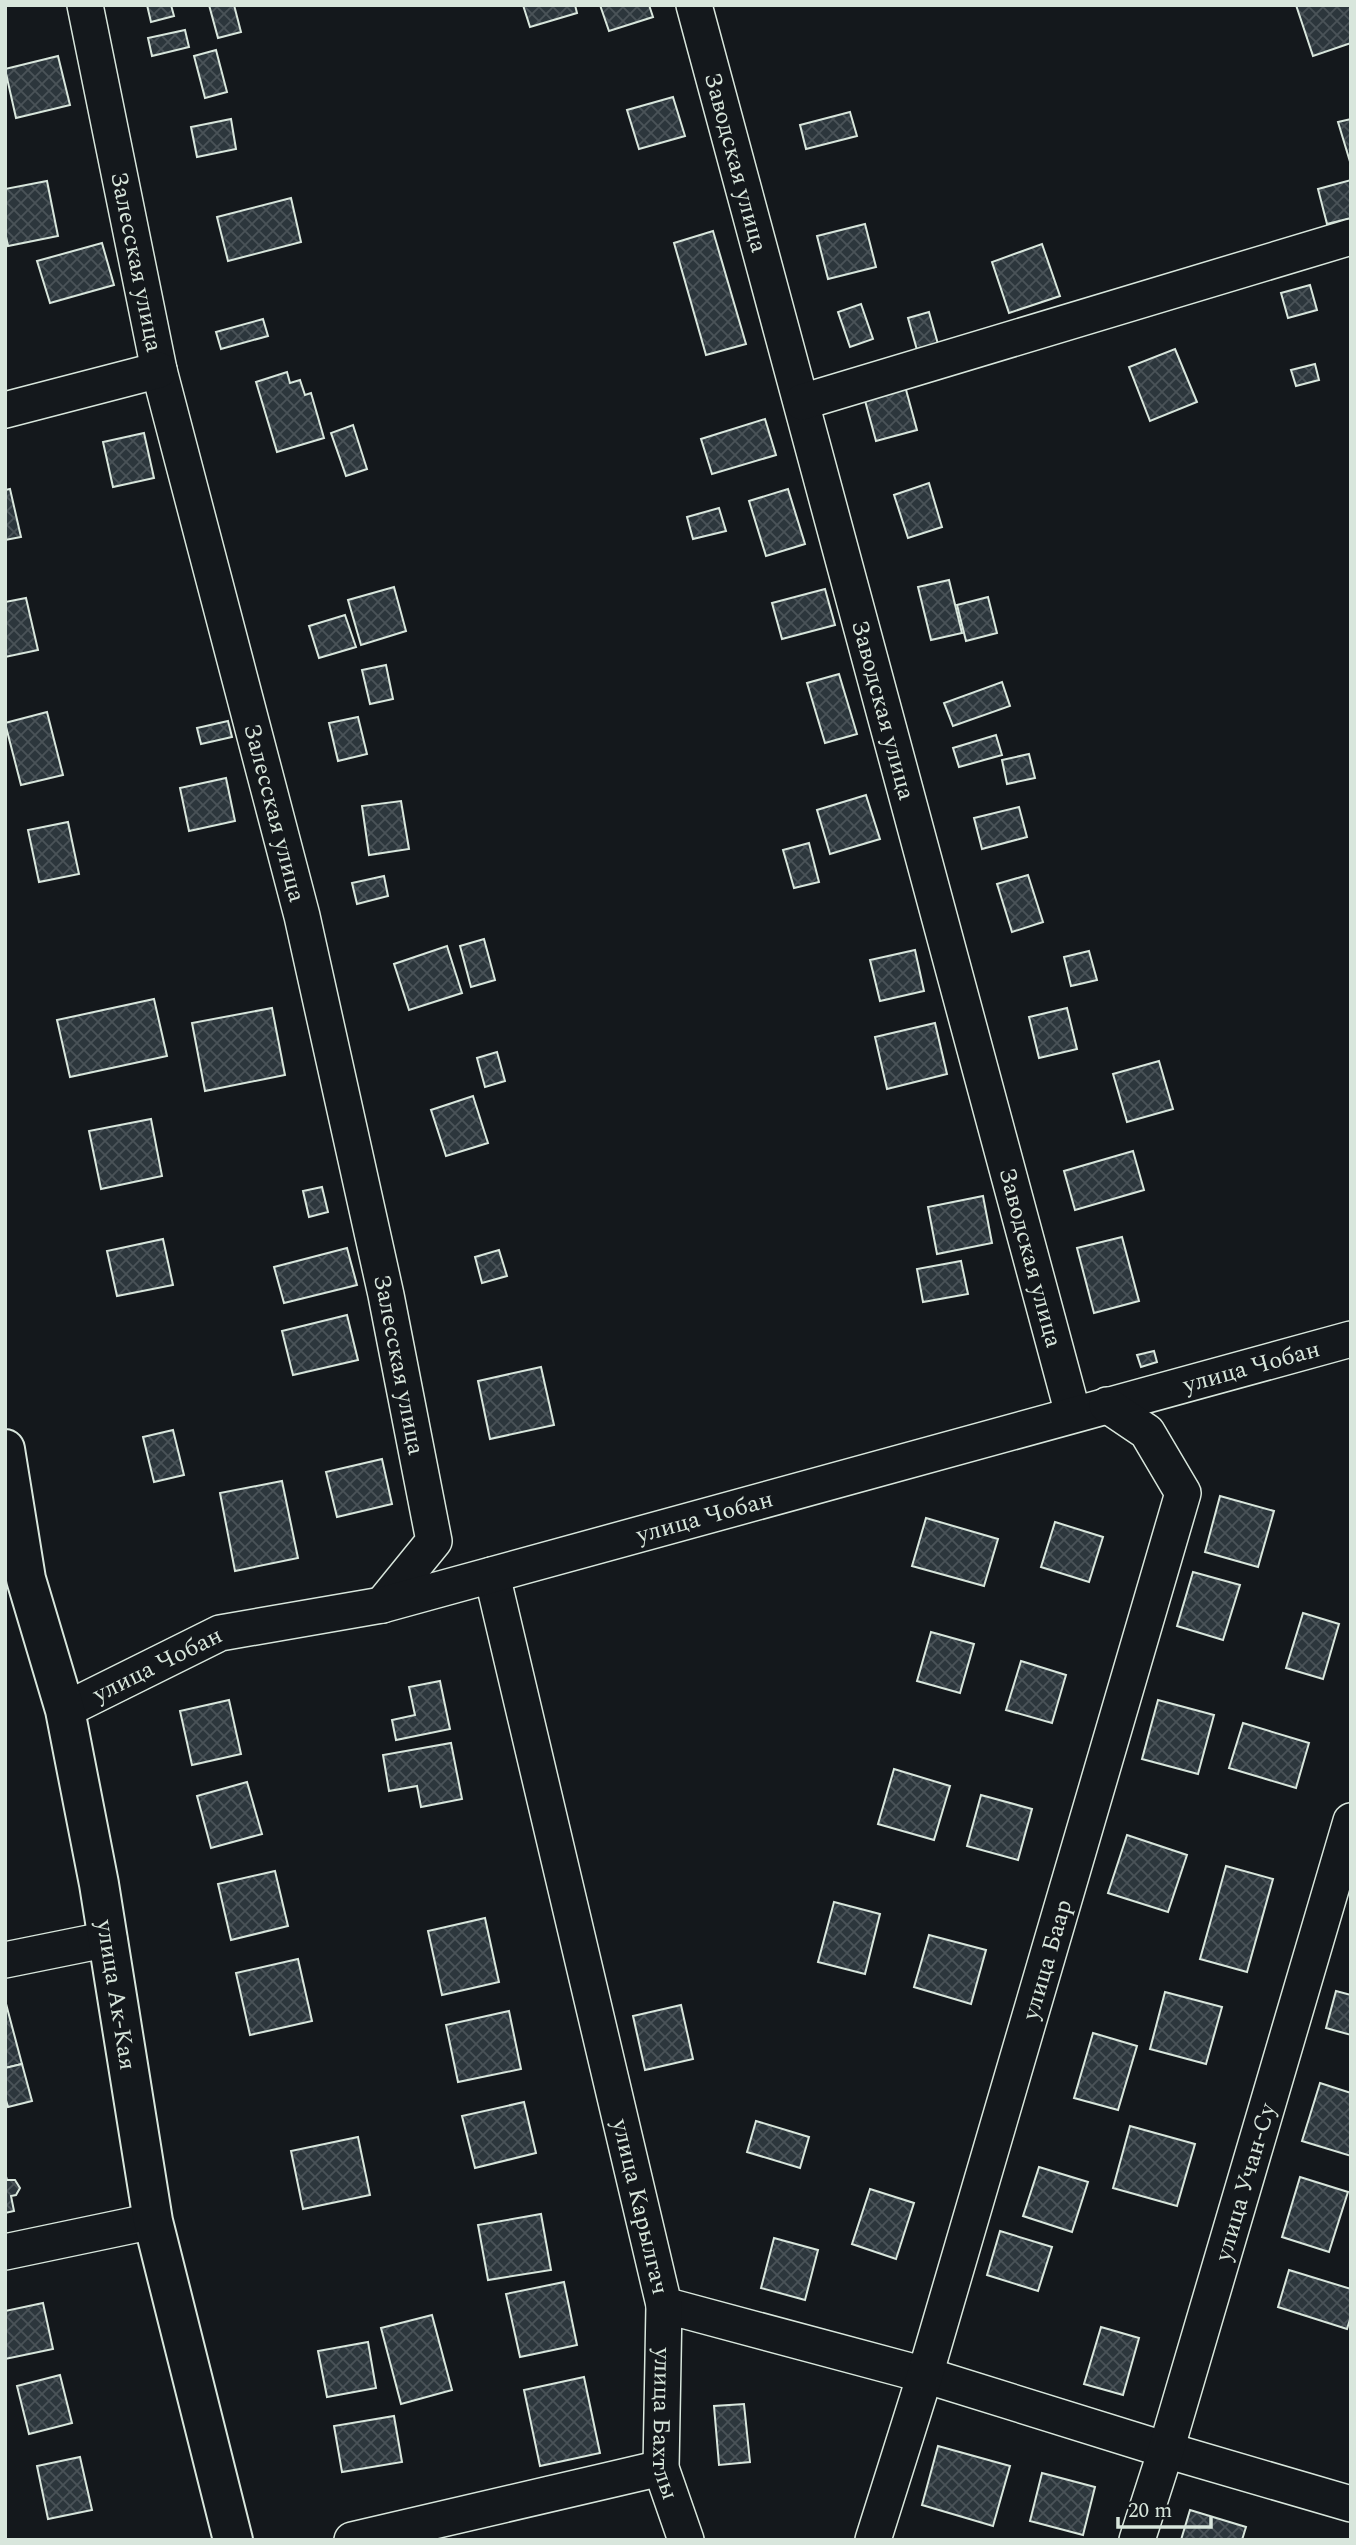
<svg xmlns="http://www.w3.org/2000/svg" width="1356" height="2545" viewBox="0 0 1356 2545" font-family="Spectral,serif">
  <defs>
    <pattern id="building-cross-hatch" width="8" height="8" patternUnits="userSpaceOnUse" patternTransform="scale(1.75)"><rect width="8" height="8" fill="#2c363c"/><path d="M0 0l8 8M0 8l8-8" fill="none" stroke="#4a5358"/></pattern>
  </defs>
  <rect width="100%" height="100%" fill="#14181c"/>
  <g fill="url(#building-cross-hatch)" stroke="#d8e6dc" stroke-width="2">
    <polygon points="147,5 171,5 174,16 151,22"/>
    <polygon points="209,5 234,5 241,32 218,38"/>
    <polygon points="523,5 575,5 577,13 530,27"/>
    <polygon points="600,5 649,5 653,17 609,31"/>
    <polygon points="1296,5 1351,5 1351,43 1313,56"/>
    <polygon points="185,30 189,47 152,56 148,38"/>
    <polygon points="216,50 227,92 205,98 194,56"/>
    <polygon points="58,56 70,105 16,118 5,69"/>
    <polygon points="673,97 685,136 639,149 627,110"/>
    <polygon points="850,112 857,136 806,149 800,125"/>
    <polygon points="231,119 236,149 197,157 191,127"/>
    <polygon points="1351,119 1351,165 1338,122"/>
    <polygon points="1351,180 1351,218 1327,224 1318,189"/>
    <polygon points="47,181 58,236 8,246 5,232 5,189"/>
    <polygon points="291,198 301,242 228,261 217,217"/>
    <polygon points="865,224 876,267 828,279 817,236"/>
    <polygon points="713,231 746,344 706,355 674,243"/>
    <polygon points="102,243 114,285 50,303 37,261"/>
    <polygon points="1042,244 1060,296 1009,313 992,262"/>
    <polygon points="1310,285 1317,310 1288,318 1281,293"/>
    <polygon points="861,304 873,339 850,347 838,312"/>
    <polygon points="929,312 938,344 917,350 908,318"/>
    <polygon points="263,319 268,336 221,349 216,332"/>
    <polygon points="1175,349 1197,402 1150,421 1129,367"/>
    <polygon points="1315,364 1319,380 1296,386 1291,370"/>
    <polygon points="287,372 290,383 300,380 305,395 311,393 324,438 277,452 256,382"/>
    <polygon points="905,386 917,430 876,441 864,397"/>
    <polygon points="765,419 776,455 712,474 701,439"/>
    <polygon points="353,425 367,469 346,476 331,433"/>
    <polygon points="144,433 154,478 113,487 103,442"/>
    <polygon points="929,483 942,527 908,538 894,495"/>
    <polygon points="10,489 21,537 5,540 5,490"/>
    <polygon points="788,489 805,544 766,556 749,501"/>
    <polygon points="719,508 726,531 693,539 687,517"/>
    <polygon points="949,580 962,633 931,640 918,587"/>
    <polygon points="394,587 406,631 361,645 348,600"/>
    <polygon points="825,589 835,625 782,639 772,603"/>
    <polygon points="988,597 997,633 966,641 957,605"/>
    <polygon points="26,598 38,650 5,657 5,602"/>
    <polygon points="345,615 356,647 319,658 309,626"/>
    <polygon points="386,665 393,699 370,704 362,670"/>
    <polygon points="839,674 857,734 825,743 807,683"/>
    <polygon points="1002,682 1010,706 953,726 944,703"/>
    <polygon points="47,712 63,775 21,785 5,723"/>
    <polygon points="358,717 367,754 338,761 329,723"/>
    <polygon points="228,721 232,737 201,744 197,728"/>
    <polygon points="996,735 1002,755 959,767 953,748"/>
    <polygon points="1029,754 1035,778 1007,784 1002,760"/>
    <polygon points="226,778 235,821 189,831 180,788"/>
    <polygon points="866,795 880,839 830,854 817,810"/>
    <polygon points="401,801 409,849 369,855 362,806"/>
    <polygon points="1019,807 1027,837 982,849 974,818"/>
    <polygon points="68,822 79,874 39,882 28,830"/>
    <polygon points="809,843 819,882 794,888 783,850"/>
    <polygon points="1028,875 1043,922 1012,932 997,884"/>
    <polygon points="384,876 388,896 357,904 352,883"/>
    <polygon points="484,939 495,980 471,987 460,946"/>
    <polygon points="447,946 462,993 409,1010 394,964"/>
    <polygon points="915,950 924,991 880,1001 870,960"/>
    <polygon points="1089,951 1097,980 1071,986 1064,957"/>
    <polygon points="154,999 167,1056 70,1077 57,1020"/>
    <polygon points="272,1008 285,1075 205,1091 192,1023"/>
    <polygon points="1067,1008 1077,1049 1039,1058 1029,1017"/>
    <polygon points="935,1023 947,1074 887,1089 875,1037"/>
    <polygon points="497,1052 505,1081 485,1087 477,1058"/>
    <polygon points="1159,1061 1173,1109 1127,1122 1113,1074"/>
    <polygon points="473,1096 488,1143 446,1156 431,1110"/>
    <polygon points="151,1119 162,1176 101,1189 89,1131"/>
    <polygon points="1133,1151 1144,1190 1075,1210 1064,1171"/>
    <polygon points="322,1187 328,1212 309,1217 303,1191"/>
    <polygon points="983,1196 992,1243 937,1254 928,1207"/>
    <polygon points="1122,1237 1139,1301 1094,1313 1077,1248"/>
    <polygon points="163,1239 173,1285 117,1296 107,1251"/>
    <polygon points="347,1248 357,1285 284,1303 274,1267"/>
    <polygon points="499,1250 507,1276 482,1283 475,1257"/>
    <polygon points="961,1261 968,1294 923,1302 917,1269"/>
    <polygon points="347,1315 358,1360 293,1375 282,1331"/>
    <polygon points="1154,1351 1157,1362 1141,1367 1137,1355"/>
    <polygon points="541,1367 554,1425 490,1439 478,1381"/>
    <polygon points="173,1430 184,1475 154,1482 143,1437"/>
    <polygon points="382,1459 392,1504 337,1517 326,1472"/>
    <polygon points="282,1481 298,1558 235,1571 220,1493"/>
    <polygon points="1220,1496 1274,1511 1258,1567 1205,1552"/>
    <polygon points="926,1518 998,1539 984,1586 912,1566"/>
    <polygon points="1055,1522 1103,1537 1089,1582 1041,1567"/>
    <polygon points="1193,1572 1240,1585 1223,1640 1177,1626"/>
    <polygon points="1303,1613 1339,1624 1323,1679 1286,1668"/>
    <polygon points="931,1632 974,1644 960,1693 917,1681"/>
    <polygon points="1021,1661 1066,1675 1052,1723 1006,1710"/>
    <polygon points="440,1681 450,1729 396,1740 392,1720 415,1715 409,1687"/>
    <polygon points="229,1700 241,1754 192,1765 180,1711"/>
    <polygon points="1158,1700 1214,1715 1198,1774 1142,1759"/>
    <polygon points="1243,1723 1309,1743 1296,1788 1229,1768"/>
    <polygon points="451,1743 462,1799 421,1807 417,1786 389,1791 383,1755"/>
    <polygon points="894,1769 950,1786 934,1840 878,1824"/>
    <polygon points="247,1782 262,1834 211,1848 197,1796"/>
    <polygon points="981,1795 1032,1809 1018,1860 967,1846"/>
    <polygon points="1127,1835 1187,1855 1168,1912 1108,1893"/>
    <polygon points="1226,1866 1273,1879 1247,1972 1200,1959"/>
    <polygon points="275,1871 288,1926 231,1940 218,1884"/>
    <polygon points="834,1902 880,1914 865,1974 818,1962"/>
    <polygon points="485,1918 499,1982 442,1995 428,1931"/>
    <polygon points="929,1935 986,1950 971,2004 914,1987"/>
    <polygon points="298,1959 312,2021 250,2035 236,1973"/>
    <polygon points="1336,1991 1351,1995 1351,2035 1326,2028"/>
    <polygon points="1165,1992 1222,2007 1206,2064 1150,2049"/>
    <polygon points="5,2000 22,2064 5,2068"/>
    <polygon points="681,2005 693,2059 645,2070 633,2016"/>
    <polygon points="509,2011 521,2069 458,2082 446,2025"/>
    <polygon points="1093,2033 1137,2046 1118,2110 1074,2098"/>
    <polygon points="22,2064 32,2101 8,2107 5,2097 5,2068"/>
    <polygon points="1320,2083 1351,2093 1351,2156 1302,2141"/>
    <polygon points="524,2102 536,2153 475,2168 462,2116"/>
    <polygon points="756,2121 809,2137 800,2168 747,2152"/>
    <polygon points="1130,2126 1195,2144 1177,2206 1113,2188"/>
    <polygon points="358,2137 370,2195 303,2209 291,2151"/>
    <polygon points="1039,2167 1088,2182 1072,2232 1023,2216"/>
    <polygon points="5,2173 7,2180 15,2180 20,2188 16,2195 11,2196 14,2211 5,2213"/>
    <polygon points="1300,2177 1348,2192 1329,2252 1282,2237"/>
    <polygon points="870,2189 914,2203 896,2259 852,2244"/>
    <polygon points="541,2214 551,2270 488,2280 478,2225"/>
    <polygon points="1000,2231 1052,2247 1038,2291 987,2275"/>
    <polygon points="774,2238 818,2250 805,2300 761,2288"/>
    <polygon points="1289,2270 1351,2289 1351,2316 1347,2329 1278,2307"/>
    <polygon points="564,2282 577,2345 520,2357 506,2294"/>
    <polygon points="43,2303 53,2349 5,2359 5,2311"/>
    <polygon points="432,2315 452,2390 401,2404 381,2328"/>
    <polygon points="1101,2327 1139,2338 1123,2395 1084,2384"/>
    <polygon points="368,2342 376,2388 327,2397 318,2351"/>
    <polygon points="60,2375 72,2423 29,2434 17,2386"/>
    <polygon points="584,2377 600,2453 540,2466 524,2390"/>
    <polygon points="744,2404 750,2462 719,2465 714,2406"/>
    <polygon points="394,2416 402,2462 342,2472 334,2426"/>
    <polygon points="938,2446 1010,2466 993,2526 922,2505"/>
    <polygon points="80,2457 92,2510 48,2519 37,2466"/>
    <polygon points="1042,2473 1095,2487 1083,2535 1030,2521"/>
    <polygon points="1190,2510 1246,2527 1242,2540 1181,2540"/>
  </g>
  <g fill="none" stroke-linecap="round" stroke-linejoin="round">
    <g stroke="#d8e6dc" stroke-width="38">
      <g id="minor">
        <path id="s1" d="M 85,5 L 159,370 L 302,916 L 386,1295 L 434,1541 L 382,1605"/>
        <path id="s2" d="M 694,5 L 1073,1414"/>
        <polyline points="802,402 1351,237"/>
        <polyline points="5,410 159,370"/>
        <path id="s3" d="M 492,1575 L 664,2305 L 925,2375 L 1166,2450 L 1351,2504"/>
        <path id="s4" d="M 65,1710 L 220,1633 L 382,1605 L 1351,1339"/>
        <polyline points="5,1960 109,1939"/>
        <polyline points="5,2252 153,2221"/>
        <path id="s5" d="M 664,2305 L 661,2468 L 686,2540"/>
        <polyline points="352,2540 661,2468"/>
        <path id="s6" d="M 873,2540 L 925,2375 L 1183,1493 L 1147,1432 L 1107,1405"/>
        <path id="s7" d="M 1137,2540 L 1166,2450 L 1351,1821"/>
      </g>
    </g>
    <g stroke="#d8e6dc" stroke-width="42">
      <g id="major">
        <path id="s8" d="M 5,1449 L 26,1579 L 65,1710 L 99,1884 L 153,2221 L 233,2540"/>
      </g>
    </g>
    <use href="#minor" stroke="#14181c" stroke-width="35"/>
    <use href="#major" stroke="#14181c" stroke-width="38"/>
  </g>
  <g text-anchor="middle" stroke-width="5" stroke-linejoin="round" paint-order="stroke">
    <g font-size="24" fill="#d8e6dc" stroke="#14181c">
      <text dy="8" stroke="none"><textPath href="#s2" startOffset="163">Заводская улица</textPath></text>
      <text dy="8" stroke="none"><textPath href="#s1" startOffset="262">Залесская улица</textPath></text>
      <text dy="8" stroke="none"><textPath href="#s2" startOffset="730">Заводская улица</textPath></text>
      <text dy="8" stroke="none"><textPath href="#s1" startOffset="830">Залесская улица</textPath></text>
      <text dy="8" stroke="none"><textPath href="#s2" startOffset="1297">Заводская улица</textPath></text>
      <text dy="8" stroke="none"><textPath href="#s1" startOffset="1396">Залесская улица</textPath></text>
      <text dy="8" stroke="none"><textPath href="#s4" startOffset="1239">улица Чобан</textPath></text>
      <text dy="8" stroke="none"><textPath href="#s4" startOffset="672">улица Чобан</textPath></text>
      <text dy="8" stroke="none"><textPath href="#s4" startOffset="103">улица Чобан</textPath></text>
      <text dy="8" stroke="none"><textPath href="#s6" startOffset="606">улица Баар</textPath></text>
      <text dy="8" stroke="none"><textPath href="#s8" startOffset="558">улица Ак-Кая</textPath></text>
      <text dy="8" stroke="none"><textPath href="#s7" startOffset="374">улица Учан-Су</textPath></text>
      <text dy="8" stroke="none"><textPath href="#s3" startOffset="649">улица Карылгач</textPath></text>
      <text dy="8" stroke="none"><textPath href="#s5" startOffset="119">улица Бахтлы</textPath></text>
    </g>
  </g>
  <rect width="1356" height="2545" fill="none" stroke="#d8e6dc" stroke-width="14"/>
  <path d="M1118 2517v10h93v-10" fill="none" stroke="#d8e6dc" stroke-width="3.5"/>
  <text x="1128" y="2517" font-size="21" fill="#d8e6dc" stroke="#14181c" stroke-width="5" paint-order="stroke">20 m</text>
</svg>
